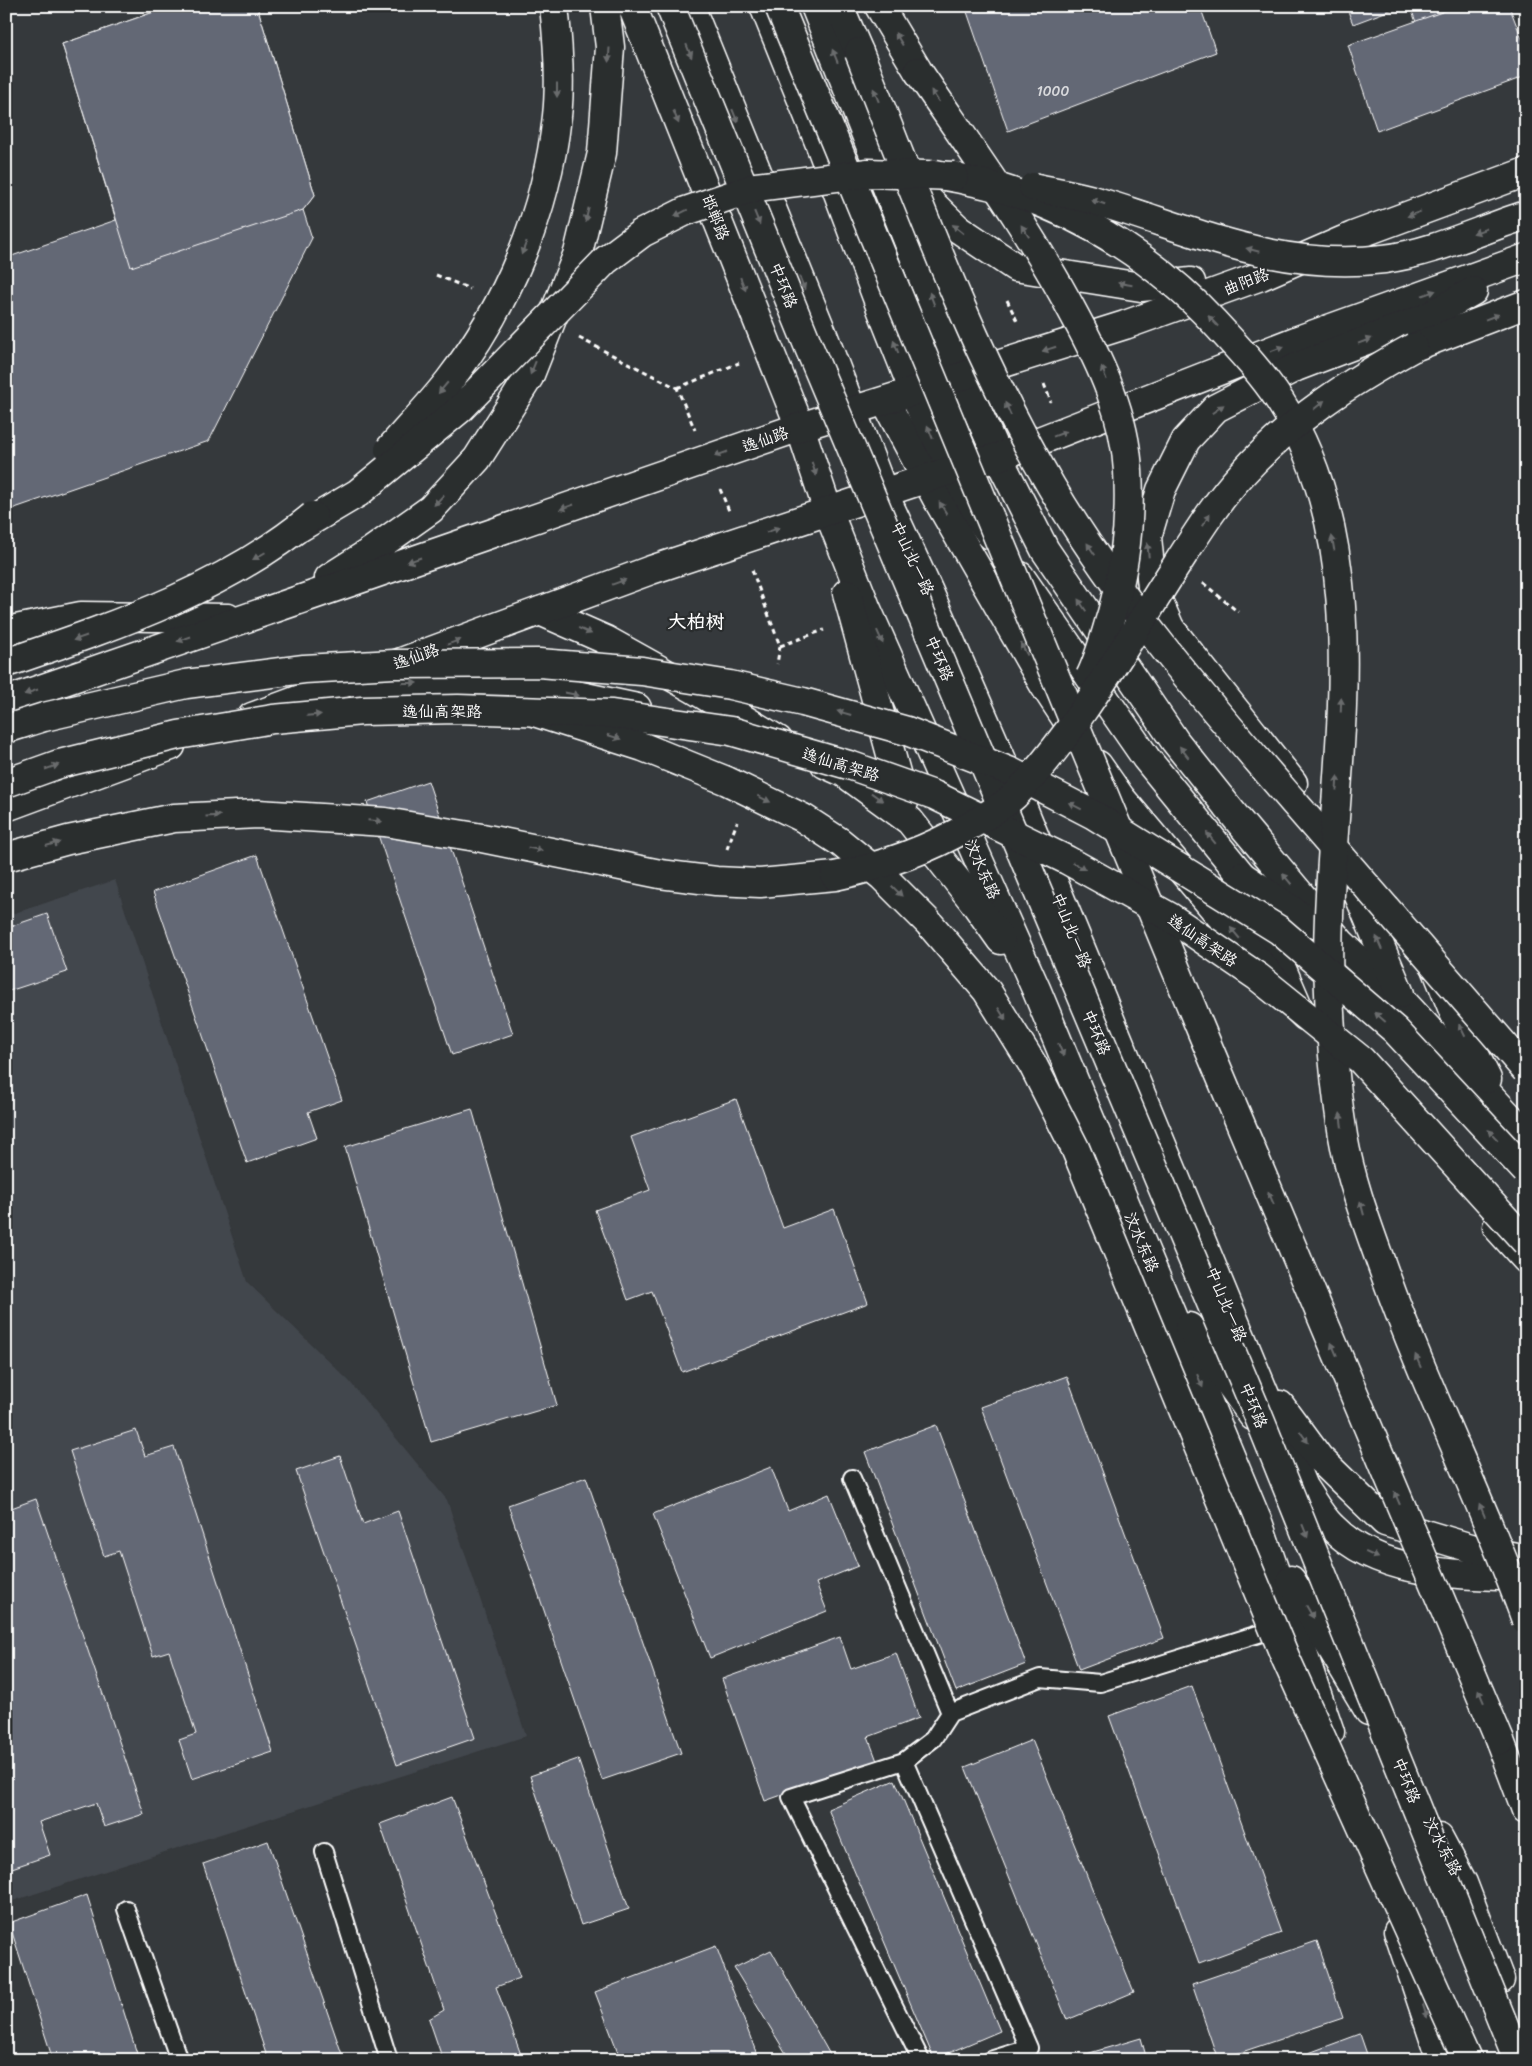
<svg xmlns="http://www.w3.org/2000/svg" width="1532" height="2066" viewBox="0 0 1532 2066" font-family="Sriracha,'LXGW WenKai TC',sans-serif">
  <rect width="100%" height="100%" fill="#35393c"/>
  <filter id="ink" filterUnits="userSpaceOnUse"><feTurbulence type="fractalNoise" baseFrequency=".02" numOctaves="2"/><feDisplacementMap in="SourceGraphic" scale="10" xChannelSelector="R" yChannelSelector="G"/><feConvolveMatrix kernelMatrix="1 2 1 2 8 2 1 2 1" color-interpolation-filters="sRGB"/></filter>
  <g filter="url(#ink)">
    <polygon fill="#43474d" points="115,880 247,1282 349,1381 447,1500 526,1736 6,1903 6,916"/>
    <g fill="#636775" stroke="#fff">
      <polygon points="171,6 257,6 315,195 303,210 312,238 209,441 6,511 6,258 116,220 62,44"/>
      <polygon points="171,6 257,6 315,195 303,210 131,267 62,44"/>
      <polygon points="965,6 1200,6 1216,52 1008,131"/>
      <polygon points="1346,6 1401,6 1353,24"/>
      <polygon points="1410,6 1459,6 1416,22"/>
      <polygon points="1459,6 1509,6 1526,49 1526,76 1377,131 1348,45"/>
      <polygon points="428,781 513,1034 452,1055 367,802"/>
      <polygon points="257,855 342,1100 308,1112 317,1138 247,1163 153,892"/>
      <polygon points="47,914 67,972 6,992 6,928"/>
      <polygon points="736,1099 783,1228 834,1209 868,1303 682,1372 652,1291 628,1300 595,1210 650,1190 631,1137"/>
      <polygon points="472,1109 557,1405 431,1442 345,1147"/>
      <polygon points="1067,1376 1164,1638 1079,1670 981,1407"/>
      <polygon points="936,1425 1026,1664 956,1691 865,1452"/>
      <polygon points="136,1430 145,1456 174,1447 273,1752 192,1779 179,1740 196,1734 169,1651 153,1656 119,1551 104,1556 70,1451"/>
      <polygon points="340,1456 363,1524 398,1511 475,1738 397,1765 296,1471"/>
      <polygon points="771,1467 788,1511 829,1494 858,1566 816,1583 827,1611 710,1658 653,1514"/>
      <polygon points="586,1477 681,1753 602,1780 508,1505"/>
      <polygon points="36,1499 144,1814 104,1827 96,1803 39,1822 50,1855 6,1870 6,1510"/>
      <polygon points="840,1637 851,1669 896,1653 919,1718 868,1737 877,1761 765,1801 722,1679"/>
      <polygon points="1192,1686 1281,1933 1199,1963 1109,1716"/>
      <polygon points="1032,1740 1134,1992 1067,2020 965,1767"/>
      <polygon points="578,1759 629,1909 581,1925 530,1776"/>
      <polygon points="895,1780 1000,2031 934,2059 828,1809"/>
      <polygon points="452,1797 520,1978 496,1987 523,2060 443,2060 429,2019 444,2010 380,1824"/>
      <polygon points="268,1841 344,2060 268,2060 203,1864"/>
      <polygon points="87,1895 139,2060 53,2060 9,1923"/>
      <polygon points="1317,1941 1343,2018 1218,2060 1192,1984"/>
      <polygon points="716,1946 759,2060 621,2060 595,1992"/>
      <polygon points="771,1950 833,2060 790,2060 734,1968"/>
      <polygon points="1360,2034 1369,2060 1298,2060 1298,2057"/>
      <polygon points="1141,2038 1147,2060 1077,2060 1076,2057"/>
    </g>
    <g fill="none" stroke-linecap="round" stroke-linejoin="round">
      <g stroke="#fff" stroke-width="20">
        <g id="lane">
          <polyline points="852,1478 950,1713"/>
          <polyline points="904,1761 1029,2048 990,2060"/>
          <polyline points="324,1852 389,2060"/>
          <polyline points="126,1909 179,2060"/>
          <polyline points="921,2060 791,1797 904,1761 933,1739 950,1713 1040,1678 1100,1683 1281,1627"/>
        </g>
      </g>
      <g stroke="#fff" stroke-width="31">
        <g id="primary">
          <polyline points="632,6 800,427 828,511 866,607 1036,989 1259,1525 1330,1732"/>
          <path d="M 690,6 L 822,332 L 884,494 L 929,592 L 1025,813 L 1303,1487 C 1312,1500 1320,1516 1332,1527 C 1379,1576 1463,1575 1526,1577"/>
          <polyline points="764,6 819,142 882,311 946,472 991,535"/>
          <polyline points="815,6 962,377 998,457 1045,550 1175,741 1238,820 1341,943 1405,1004 1526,1135"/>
          <polyline points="909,181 957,228 1015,267 1141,287 1191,282"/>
          <polyline points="885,401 936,497 1044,685 1065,717"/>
          <polyline points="1020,576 1146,758 1242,876 1300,1011 1305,1016"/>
          <polyline points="329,578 373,550 431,509 477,459 529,377 578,253 602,153 610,47 605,6"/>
          <polyline points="847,593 904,802"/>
          <polyline points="540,611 606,640 694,689 778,740"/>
          <polyline points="6,631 81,616 228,618"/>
          <polyline points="361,687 404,683 524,684 637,708"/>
          <polyline points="6,701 800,427 1125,325 1261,276 1353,236 1526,172"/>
          <polyline points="252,717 651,570 946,472 998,457 1298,340 1526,258"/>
          <polyline points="825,764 843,772 910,821 974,902 1001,940"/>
          <polyline points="1098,765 1121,798 1281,988"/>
          <polyline points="1293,783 1170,628 1152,587 1147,537 1161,490 1186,440 1216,408 1296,367 1427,317 1473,291"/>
          <polyline points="6,807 171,746"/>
          <polyline points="1347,867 1400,994"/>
          <polyline points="1242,876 1313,924"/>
          <polyline points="1436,968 1455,1015 1487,1079"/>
          <polyline points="1497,1227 1526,1259"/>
          <polyline points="1189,1327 1253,1416"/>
          <polyline points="1280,1405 1319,1458 1385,1522 1471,1548 1526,1559"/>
          <polyline points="1291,1580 1369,1711"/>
          <polyline points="1439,1838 1463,1883 1500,1980"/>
          <polyline points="1398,1931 1441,2060"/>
        </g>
      </g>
      <g stroke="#fff" stroke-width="31">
        <g id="highway">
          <polyline points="839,6 859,52"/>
          <polyline points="879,6 918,71"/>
          <polyline points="1414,347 1526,304"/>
          <polyline points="6,857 68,840 174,818 258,814 385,822 482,838 660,874 716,881 760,883 835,876"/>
          <polyline points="1500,1741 1526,1810"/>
        </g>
      </g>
      <g stroke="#fff" stroke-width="3" stroke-dasharray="5 4" stroke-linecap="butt">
        <polyline points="436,275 470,289"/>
        <polyline points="1007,300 1018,323"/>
        <polyline points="579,338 677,388 695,430"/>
        <polyline points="1044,384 1051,402"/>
        <polyline points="677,388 739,363"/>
        <polyline points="720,489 729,511"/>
        <polyline points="752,570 780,646 777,664"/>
        <polyline points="1203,583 1238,612"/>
        <polyline points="780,646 824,630"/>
        <polyline points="727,849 737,822"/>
      </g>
      <use href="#lane" stroke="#2a2d2e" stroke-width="16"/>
      <use href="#primary" stroke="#2a2d2e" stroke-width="28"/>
      <use href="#highway" stroke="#2a2d2e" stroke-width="28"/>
      <g stroke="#fff" stroke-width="31" stroke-linecap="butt">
        <g id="highway-bridge">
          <polyline points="670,6 810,350 1254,1405 1518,2060"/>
          <polyline points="779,6 1201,1030 1500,1741"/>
          <path d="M 859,52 C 917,198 971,350 1051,486 C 1118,600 1205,700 1291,799 C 1369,889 1448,980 1526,1070"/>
          <path d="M 918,71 C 972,151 1030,230 1075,316 C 1101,364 1125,415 1128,471 C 1131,519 1125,567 1112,613 C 1105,635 1100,657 1090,677"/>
          <path d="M 935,174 C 960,179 985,183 1009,191 C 1087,216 1159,263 1214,322 C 1237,347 1261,372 1280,401 C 1376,550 1335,749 1329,916 C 1326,984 1332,1068 1343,1136 C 1351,1183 1369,1229 1385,1274 C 1427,1392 1484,1503 1526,1620"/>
          <path d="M 1033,187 C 1054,192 1076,195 1096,201 C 1194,230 1279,272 1384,259 C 1432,253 1480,230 1526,215"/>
          <path d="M 389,450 C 409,427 430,405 449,381 C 507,306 547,211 557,116 C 561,81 558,42 554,6"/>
          <polyline points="299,528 358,493 460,409 606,260 642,233 686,211 756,187 868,173 954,176"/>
          <path d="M 6,663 C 114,626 224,590 313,516"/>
          <polyline points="534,712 643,747 727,781 803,818 840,842 883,877 928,922 987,991 1033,1065 1075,1148 1286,1659 1467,2060"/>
          <polyline points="6,729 44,717 186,684 304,669 394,664 539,663 642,671 730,685 803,702 907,731 1011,772 1094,815 1279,930 1395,1030 1526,1171"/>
          <polyline points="6,783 59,764 178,735 273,719 362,711 458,709 612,714 731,731 852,766 934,795 1067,860 1170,917 1258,977 1361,1060 1526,1242"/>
          <path d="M 835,876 C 884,866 928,850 971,825 C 986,816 1002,807 1015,795 C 1076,733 1128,640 1176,566 C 1196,535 1216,502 1242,474 C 1291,420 1350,382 1414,347"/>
        </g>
      </g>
      <use href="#highway-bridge" stroke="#2a2d2e" stroke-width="28"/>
    </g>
    <defs><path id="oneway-solid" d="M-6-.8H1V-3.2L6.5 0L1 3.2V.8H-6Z" transform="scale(1.25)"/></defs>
    <g fill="#6a6c6d">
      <use href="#oneway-solid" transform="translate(899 39) rotate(-121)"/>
      <use href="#oneway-solid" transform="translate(689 51) rotate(68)"/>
      <use href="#oneway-solid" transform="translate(609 55) rotate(94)"/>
      <use href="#oneway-solid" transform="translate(835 56) rotate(-112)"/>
      <use href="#oneway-solid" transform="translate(557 90) rotate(90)"/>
      <use href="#oneway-solid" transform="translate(876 95) rotate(-112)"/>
      <use href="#oneway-solid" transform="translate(935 96) rotate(-124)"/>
      <use href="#oneway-solid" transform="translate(735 116) rotate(68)"/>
      <use href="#oneway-solid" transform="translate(676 117) rotate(68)"/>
      <use href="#oneway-solid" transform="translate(1098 202) rotate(-163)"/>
      <use href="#oneway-solid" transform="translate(681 213) rotate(154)"/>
      <use href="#oneway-solid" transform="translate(1414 214) rotate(160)"/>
      <use href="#oneway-solid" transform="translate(587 215) rotate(103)"/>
      <use href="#oneway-solid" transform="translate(757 218) rotate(68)"/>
      <use href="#oneway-solid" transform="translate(958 229) rotate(-141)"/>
      <use href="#oneway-solid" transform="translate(1025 231) rotate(-123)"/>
      <use href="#oneway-solid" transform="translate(1480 231) rotate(161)"/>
      <use href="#oneway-solid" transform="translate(524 248) rotate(111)"/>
      <use href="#oneway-solid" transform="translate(1253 250) rotate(-165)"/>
      <use href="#oneway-solid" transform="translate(802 283) rotate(68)"/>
      <use href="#oneway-solid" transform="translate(743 284) rotate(68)"/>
      <use href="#oneway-solid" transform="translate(1125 284) rotate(-171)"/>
      <use href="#oneway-solid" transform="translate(1429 293) rotate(-20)"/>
      <use href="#oneway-solid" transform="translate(932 299) rotate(-111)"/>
      <use href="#oneway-solid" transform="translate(1492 317) rotate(-21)"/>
      <use href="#oneway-solid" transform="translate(1213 321) rotate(-133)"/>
      <use href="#oneway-solid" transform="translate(1365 341) rotate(-21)"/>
      <use href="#oneway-solid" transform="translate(896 347) rotate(-111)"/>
      <use href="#oneway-solid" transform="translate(1049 349) rotate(162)"/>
      <use href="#oneway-solid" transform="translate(1277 349) rotate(-21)"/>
      <use href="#oneway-solid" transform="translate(533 368) rotate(112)"/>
      <use href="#oneway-solid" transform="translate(1104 373) rotate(-111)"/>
      <use href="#oneway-solid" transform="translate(443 388) rotate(130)"/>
      <use href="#oneway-solid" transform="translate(1319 405) rotate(-39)"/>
      <use href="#oneway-solid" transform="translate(1008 409) rotate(-114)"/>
      <use href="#oneway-solid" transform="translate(1218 409) rotate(-35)"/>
      <use href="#oneway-solid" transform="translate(930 432) rotate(-112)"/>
      <use href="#oneway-solid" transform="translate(1060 434) rotate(-21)"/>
      <use href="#oneway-solid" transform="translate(721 454) rotate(161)"/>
      <use href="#oneway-solid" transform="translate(814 469) rotate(72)"/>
      <use href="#oneway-solid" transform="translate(439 500) rotate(133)"/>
      <use href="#oneway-solid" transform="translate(567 507) rotate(161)"/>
      <use href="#oneway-solid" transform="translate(943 508) rotate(-122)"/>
      <use href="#oneway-solid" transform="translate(1206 520) rotate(-56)"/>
      <use href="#oneway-solid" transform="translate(773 530) rotate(-19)"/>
      <use href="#oneway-solid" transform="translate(1333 543) rotate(-100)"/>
      <use href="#oneway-solid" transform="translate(1091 549) rotate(-124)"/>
      <use href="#oneway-solid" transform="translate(1148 550) rotate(-96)"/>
      <use href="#oneway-solid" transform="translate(259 556) rotate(150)"/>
      <use href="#oneway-solid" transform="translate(414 560) rotate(161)"/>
      <use href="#oneway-solid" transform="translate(619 582) rotate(-20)"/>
      <use href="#oneway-solid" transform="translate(1082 605) rotate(-124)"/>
      <use href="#oneway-solid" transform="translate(585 631) rotate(24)"/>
      <use href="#oneway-solid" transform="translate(880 637) rotate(66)"/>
      <use href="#oneway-solid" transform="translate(80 638) rotate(161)"/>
      <use href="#oneway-solid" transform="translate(184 639) rotate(161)"/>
      <use href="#oneway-solid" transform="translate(454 642) rotate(-20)"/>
      <use href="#oneway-solid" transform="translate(1024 649) rotate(-119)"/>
      <use href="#oneway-solid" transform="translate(410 683)"/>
      <use href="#oneway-solid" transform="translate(31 692) rotate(161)"/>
      <use href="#oneway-solid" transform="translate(572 694) rotate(12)"/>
      <use href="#oneway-solid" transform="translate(1341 705) rotate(-88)"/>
      <use href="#oneway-solid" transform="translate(844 713) rotate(-164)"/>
      <use href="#oneway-solid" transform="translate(314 715) rotate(-5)"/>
      <use href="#oneway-solid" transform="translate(614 737) rotate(18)"/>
      <use href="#oneway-solid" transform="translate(1184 752) rotate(-128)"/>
      <use href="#oneway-solid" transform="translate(52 767) rotate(-19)"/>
      <use href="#oneway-solid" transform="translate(1337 783) rotate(-86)"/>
      <use href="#oneway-solid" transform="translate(877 797) rotate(36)"/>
      <use href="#oneway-solid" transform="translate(764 799) rotate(26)"/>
      <use href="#oneway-solid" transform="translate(1075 806) rotate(-153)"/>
      <use href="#oneway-solid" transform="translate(213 816) rotate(-3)"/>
      <use href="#oneway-solid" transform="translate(375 821) rotate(5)"/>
      <use href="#oneway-solid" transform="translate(1211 838) rotate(-129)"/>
      <use href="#oneway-solid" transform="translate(53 844) rotate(-16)"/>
      <use href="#oneway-solid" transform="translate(535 849) rotate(11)"/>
      <use href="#oneway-solid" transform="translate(1079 866) rotate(29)"/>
      <use href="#oneway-solid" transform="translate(1287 879) rotate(-130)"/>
      <use href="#oneway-solid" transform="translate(897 891) rotate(45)"/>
      <use href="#oneway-solid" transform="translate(1235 933) rotate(-130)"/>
      <use href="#oneway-solid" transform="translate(1379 943) rotate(-113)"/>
      <use href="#oneway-solid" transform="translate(1002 1014) rotate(58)"/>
      <use href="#oneway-solid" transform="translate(1380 1017) rotate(-139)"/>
      <use href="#oneway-solid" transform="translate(1462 1030) rotate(-116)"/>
      <use href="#oneway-solid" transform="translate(1061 1050) rotate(67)"/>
      <use href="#oneway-solid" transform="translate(1341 1120) rotate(-97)"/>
      <use href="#oneway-solid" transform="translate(1493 1135) rotate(-133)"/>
      <use href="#oneway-solid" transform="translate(1271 1198) rotate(-113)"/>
      <use href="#oneway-solid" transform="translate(1362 1208) rotate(-105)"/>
      <use href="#oneway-solid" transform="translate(1334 1349) rotate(-113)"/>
      <use href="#oneway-solid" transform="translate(1418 1361) rotate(-113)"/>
      <use href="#oneway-solid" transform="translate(1200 1381) rotate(67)"/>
      <use href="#oneway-solid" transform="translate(1304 1437) rotate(54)"/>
      <use href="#oneway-solid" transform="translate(1397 1498) rotate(-113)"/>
      <use href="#oneway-solid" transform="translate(1482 1510) rotate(-113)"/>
      <use href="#oneway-solid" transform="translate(1305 1531) rotate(68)"/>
      <use href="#oneway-solid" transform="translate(1372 1555) rotate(24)"/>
      <use href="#oneway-solid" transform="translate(1310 1612) rotate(60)"/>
      <use href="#oneway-solid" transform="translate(1481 1696) rotate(-113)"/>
      <use href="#oneway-solid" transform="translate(1425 2011) rotate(71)"/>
    </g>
  </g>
  <g text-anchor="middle" stroke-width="4.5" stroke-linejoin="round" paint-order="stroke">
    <g font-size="14" fill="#d8d9dc">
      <text x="1053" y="96">1000</text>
    </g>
    <g font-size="16" fill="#fff" stroke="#2a2d2e">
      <text transform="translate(716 217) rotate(68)" y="6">邯郸路</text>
      <text transform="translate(1246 281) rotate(-21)" y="6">曲阳路</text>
      <text transform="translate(784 285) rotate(68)" y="6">中环路</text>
      <text transform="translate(765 439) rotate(-19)" y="6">逸仙路</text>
      <text transform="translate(913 558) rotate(65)" y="6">中山北一路</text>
      <text transform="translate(416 656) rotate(-20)" y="6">逸仙路</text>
      <text transform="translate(940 658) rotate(67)" y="6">中环路</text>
      <text x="442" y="717">逸仙高架路</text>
      <text transform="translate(841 764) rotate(17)" y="6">逸仙高架路</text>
      <text transform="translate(983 869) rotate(66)" y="6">汶水东路</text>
      <text transform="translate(1072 930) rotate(68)" y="6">中山北一路</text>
      <text transform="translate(1203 940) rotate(34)" y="6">逸仙高架路</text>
      <text transform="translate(1097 1032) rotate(67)" y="6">中环路</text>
      <text transform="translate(1142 1242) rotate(67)" y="6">汶水东路</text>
      <text transform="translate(1227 1304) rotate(67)" y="6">中山北一路</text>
      <text transform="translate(1254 1405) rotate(68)" y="6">中环路</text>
      <text transform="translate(1407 1780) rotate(68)" y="6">中环路</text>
      <text transform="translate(1443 1846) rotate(62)" y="6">汶水东路</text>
    </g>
    <g font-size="19" font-weight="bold" fill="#fff" stroke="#2a2d2e">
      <text x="696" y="628">大柏树</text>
    </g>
  </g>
  <rect width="1532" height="2066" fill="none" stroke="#2a2d2e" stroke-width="25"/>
  <rect x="12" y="12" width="1507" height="2041" fill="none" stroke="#fff" stroke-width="2" filter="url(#ink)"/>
</svg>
